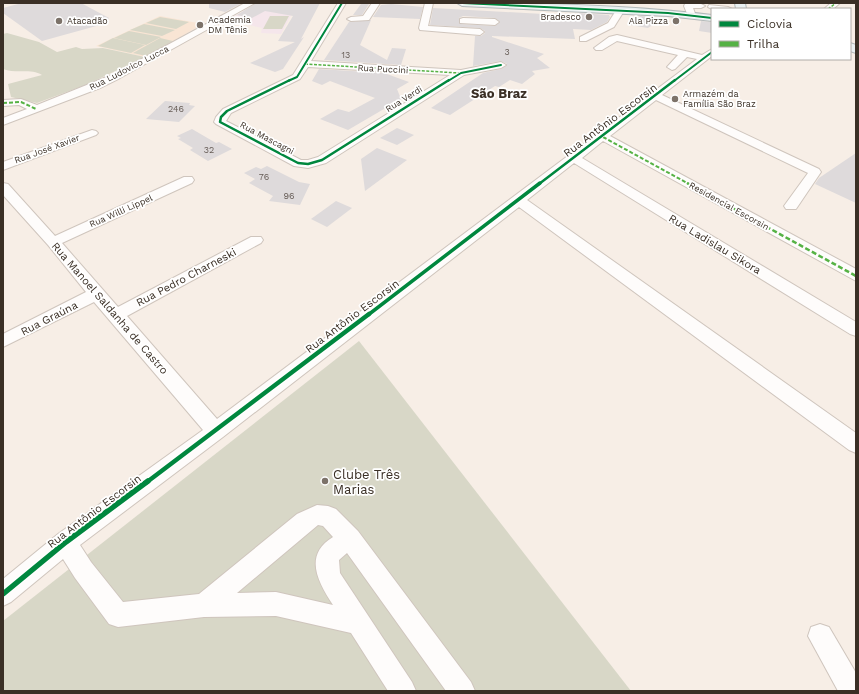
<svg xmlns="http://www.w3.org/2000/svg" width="859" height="694" viewBox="0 0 859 694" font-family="'Work Sans',sans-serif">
  <rect width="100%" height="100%" fill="#f7eee6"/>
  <polygon fill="#f9e5d4" points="160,16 203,24 145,57 96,46"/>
  <polygon fill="#f5e6eb" points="258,3 298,3 281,34 261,33 262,28 249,25 250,21 231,18"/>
  <g fill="#d8d7c7">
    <polygon points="270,16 289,16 282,29 263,29"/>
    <polygon points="160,17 189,22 176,29 146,23"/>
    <polygon points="144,24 175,30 162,36 130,30"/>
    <polygon points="129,31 161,37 146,45 114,38"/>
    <path d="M 7,33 L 39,42 L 57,52 L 76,47 L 82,49 L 103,48 L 145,57 L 88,84 L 37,103 L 11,97 L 8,84 L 42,75 C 31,68 16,74 3,69 L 3,34 Z"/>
    <polygon points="113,38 145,45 131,53 98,46"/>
    <polygon points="160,38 173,41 146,56 133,53"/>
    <polygon points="359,341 631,691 3,691 3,621"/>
  </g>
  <g fill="#dedadb" fill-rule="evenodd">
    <polygon points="22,3 81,3 109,18 100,25 42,41 3,13 3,8"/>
    <polygon points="209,3 242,3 225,12 209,8"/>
    <polygon points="256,3 320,3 301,39 304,37 283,69 275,72 250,63 295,42 278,41 293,16 265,11 252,18 237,15"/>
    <polygon points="361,4 369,4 362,15 353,15"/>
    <polygon points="381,5 391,4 423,7 420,19 373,17"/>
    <path d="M 433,8 L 579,16 L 579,13 L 609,15 L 610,17 L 607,22 L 591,30 L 573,29 L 575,39 L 492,36 L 492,37 L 544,54 L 537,58 L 550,68 L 532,71 L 535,74 L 522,84 L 510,80 L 499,87 L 495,86 L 450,115 L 431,108 L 483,73 L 501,69 L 507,64 L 501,61 L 473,66 L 475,36 L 481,36 L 485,33 L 485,31 L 480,28 L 430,25 ZM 463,16 L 495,18 L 500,22 L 495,26 L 460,24 L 459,18 Z"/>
    <polygon points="640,16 655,17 657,22 648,28 630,25"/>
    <polygon points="371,20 360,45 387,60 392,48 406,49 401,65 324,60 349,22"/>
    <polygon points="701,21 712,22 712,33 699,31"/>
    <polygon points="319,69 384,73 409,82 397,89 401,99 348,130 320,119 338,109 349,112 375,98 330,81 322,85 312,81"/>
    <polygon points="165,101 190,103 189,105 195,106 179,122 146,119"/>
    <polygon points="397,128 414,135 397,145 380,138"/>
    <polygon points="192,129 216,143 219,142 232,149 208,161 190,150 193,148 178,139 181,138 177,136"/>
    <polygon points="377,148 407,160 365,191 361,159"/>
    <polygon points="856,153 856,203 815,184 819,178"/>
    <polygon points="267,166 299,182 310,184 300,205 269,201 273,196 249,183 255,179 244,173 256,167 261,169"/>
    <polygon points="336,201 352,208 327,227 311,219"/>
  </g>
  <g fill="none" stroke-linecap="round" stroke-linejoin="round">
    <g stroke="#cfc5bd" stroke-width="2">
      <g id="minor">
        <polygon points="245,3 255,3 120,78 100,88 3,125 3,118 27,109 19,105 3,106 3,100 21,99 37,105 114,74"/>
        <path d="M 338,3 L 346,3 L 311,61 L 461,70 L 501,62 L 506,65 L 501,68 L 464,75 L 326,163 L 308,168 L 294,166 L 216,124 L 214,122 L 216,117 L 223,109 L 293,75 ZM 308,67 L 450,75 L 318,157 L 308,160 L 301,160 L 226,121 L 231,113 L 300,79 Z"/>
        <polygon points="372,3 380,3 369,20 351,21 347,19 351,17 363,16"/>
        <polygon points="425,3 433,3 428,26 480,29 484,32 480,35 420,30 419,28"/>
        <polygon points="831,3 840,3 833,9 824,9"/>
        <polygon points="685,4 701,4 705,6 701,8 693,8 696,16 692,18 688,16 684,6"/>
        <polygon points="709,5 728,7 732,9 712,9 708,7"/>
        <polygon points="617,9 624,11 614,27 586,41 580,41 580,37 608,23"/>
        <polygon points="463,18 495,19 499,22 495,25 460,23 460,19"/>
        <path d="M 617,35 L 702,55 L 712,49 L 712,56 L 662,95 L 819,169 L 821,172 L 796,209 L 786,209 L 784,206 L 808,173 L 656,100 L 610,136 L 856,269 L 856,281 L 603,141 L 582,158 L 856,322 L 856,336 L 850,334 L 574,163 L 527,200 L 856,433 L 856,453 L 849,450 L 519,207 L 223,437 L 80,545 L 91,562 L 123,602 L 199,594 L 297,514 L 317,505 L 328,506 L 336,509 L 358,531 L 471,682 L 475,691 L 446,691 L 347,553 L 339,560 L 340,573 L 412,682 L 416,691 L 388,691 L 351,633 L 276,616 L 204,617 L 118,627 L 109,624 L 75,578 L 63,559 L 11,602 L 3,606 L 3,579 L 58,534 L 203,430 L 94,302 L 3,347 L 3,334 L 86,292 L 48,245 L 3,195 L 3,183 L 8,184 L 55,236 L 184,177 L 192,177 L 194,180 L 192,183 L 62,243 L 118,307 L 251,237 L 261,237 L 263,240 L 261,243 L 127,316 L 217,419 L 697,59 L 687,57 L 675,69 L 672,70 L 667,67 L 678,55 L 617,41 L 602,50 L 596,50 L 594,48 L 609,37 ZM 318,525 L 323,526 L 333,537 C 303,555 318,582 333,605 L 276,592 L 237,593 Z"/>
        <polygon points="92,130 96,131 98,133 96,135 3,170 3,162"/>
        <polygon points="820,624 829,627 856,673 856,691 838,691 808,636 811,627"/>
      </g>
    </g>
    <g stroke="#b2b9b9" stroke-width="2">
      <g id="major">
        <path d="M 457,3 C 542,3 627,5 712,15 L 712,21 L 668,16 L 462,6 Z"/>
        <polygon points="735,3 745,3 746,9 736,9"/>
        <polygon points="850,43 856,45 856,53 850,51"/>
      </g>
    </g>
    <use href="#minor" fill="#fefcfb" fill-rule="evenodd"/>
    <use href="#major" fill="#eaf0f1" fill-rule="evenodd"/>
    <g stroke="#56b245" stroke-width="1.5" stroke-dasharray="3 1.5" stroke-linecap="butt">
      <polyline points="828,9 836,3"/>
      <polyline points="305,64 459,73"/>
    </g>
    <g stroke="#56b245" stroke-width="2" stroke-dasharray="4 2" stroke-linecap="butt">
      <polyline points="3,103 21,102 36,109"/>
      <polyline points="603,137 689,184"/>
    </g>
    <polyline stroke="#56b245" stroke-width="2.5" stroke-dasharray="5 2.5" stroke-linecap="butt" points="687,183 856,276"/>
    <g stroke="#fff" stroke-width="3.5">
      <g id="cycleway-far4">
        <polyline points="462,3 668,13 712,18"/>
        <polyline points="288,81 297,77 342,3"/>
        <polyline points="448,81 461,73 501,65"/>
        <polyline points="674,81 712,52"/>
      </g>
    </g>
    <g stroke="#fff" stroke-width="4">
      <g id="cycleway-far3">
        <polyline points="290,80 227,111 221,117 220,122 298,163 308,164 322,160 449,80"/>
        <polyline points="539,184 675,80"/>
      </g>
    </g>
    <g stroke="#fff" stroke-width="5.5">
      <polyline id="cycleway-far2" points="368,315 540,183"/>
    </g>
    <g stroke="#fff" stroke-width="7">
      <polyline id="cycleway-far1" points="147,482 369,314"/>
    </g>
    <g stroke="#fff" stroke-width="8">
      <polyline id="cycleway" points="3,594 66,542 148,481"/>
    </g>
    <use href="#cycleway-far4" stroke="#00873e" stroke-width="2"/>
    <use href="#cycleway-far3" stroke="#00873e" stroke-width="2.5"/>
    <use href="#cycleway-far2" stroke="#00873e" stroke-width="3.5"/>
    <use href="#cycleway-far1" stroke="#00873e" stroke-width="4.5"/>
    <use href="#cycleway" stroke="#00873e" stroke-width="5.5"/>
  </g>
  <g fill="#7c7269" stroke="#fff" stroke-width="1.5">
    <circle cx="589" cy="17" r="4"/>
    <circle cx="59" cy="21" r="4"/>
    <circle cx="676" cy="21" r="4"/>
    <circle cx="200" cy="25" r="4"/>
    <circle cx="675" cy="99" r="4"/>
    <circle cx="325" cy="481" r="4"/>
  </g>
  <g text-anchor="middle" stroke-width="3.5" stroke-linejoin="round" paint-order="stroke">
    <g font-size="9" fill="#3a2f25" stroke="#fff" text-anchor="start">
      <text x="581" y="20" text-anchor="end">Bradesco</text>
      <text x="208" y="23">Academia<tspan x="208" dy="10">DM Tênis</tspan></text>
      <text x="67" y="24">Atacadão</text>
      <text x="668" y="24" text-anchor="end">Ala Pizza</text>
      <text x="683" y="97">Armazém da<tspan x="683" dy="10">Família São Braz</tspan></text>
    </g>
    <g font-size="9" fill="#665c56">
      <text x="507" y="55">3</text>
      <text x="346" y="58">13</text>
      <text x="176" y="112">246</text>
      <text x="209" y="153">32</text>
      <text x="264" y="180">76</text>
      <text x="289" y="199">96</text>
    </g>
    <g font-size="9" fill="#3a2f25" stroke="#fff">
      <text transform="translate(129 68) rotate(-27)" y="3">Rua Ludovico Lucca</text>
      <text transform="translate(383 69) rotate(3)" y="3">Rua Puccini</text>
      <text transform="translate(404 99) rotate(-32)" y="3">Rua Verdi</text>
      <text transform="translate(267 138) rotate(28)" y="3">Rua Mascagni</text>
      <text transform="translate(47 149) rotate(-20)" y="3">Rua José Xavier</text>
      <text transform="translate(729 206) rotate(29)" y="3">Residencial Escorsin</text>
      <text transform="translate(121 211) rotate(-24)" y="3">Rua Willi Lippel</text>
    </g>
    <g font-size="11" fill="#3a2f25" stroke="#fff">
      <text transform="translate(610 120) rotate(-37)" y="4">Rua Antônio Escorsin</text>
      <text transform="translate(715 244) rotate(31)" y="4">Rua Ladislau Sikora</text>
      <text transform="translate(186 277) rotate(-28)" y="4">Rua Pedro Charneski</text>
      <text transform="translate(110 308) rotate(49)" y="4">Rua Manoel Saldanha de Castro</text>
      <text transform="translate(352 316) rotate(-37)" y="4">Rua Antônio Escorsin</text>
      <text transform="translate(49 318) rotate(-27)" y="4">Rua Graúna</text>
      <text transform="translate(94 511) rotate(-37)" y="4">Rua Antônio Escorsin</text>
    </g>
    <g font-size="13" font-weight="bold" fill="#3a2f25" stroke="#fff">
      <text x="499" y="98">São Braz</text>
    </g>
    <g font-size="13" fill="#3a2f25" stroke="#fff" text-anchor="start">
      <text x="333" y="479">Clube Três<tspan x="333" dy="15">Marias</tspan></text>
    </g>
  </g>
  <rect width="859" height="694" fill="none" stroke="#3a2f25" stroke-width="8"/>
  <rect x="711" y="8" width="140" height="52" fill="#ffffff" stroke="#b0aca8"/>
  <rect x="719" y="21" width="20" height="6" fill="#00873e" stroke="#b0aca8"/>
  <text x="747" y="28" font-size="12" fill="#3a2f25">Ciclovia</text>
  <rect x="719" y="41" width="20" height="6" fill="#56b245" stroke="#b0aca8"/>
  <text x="747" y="48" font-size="12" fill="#3a2f25">Trilha</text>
</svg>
